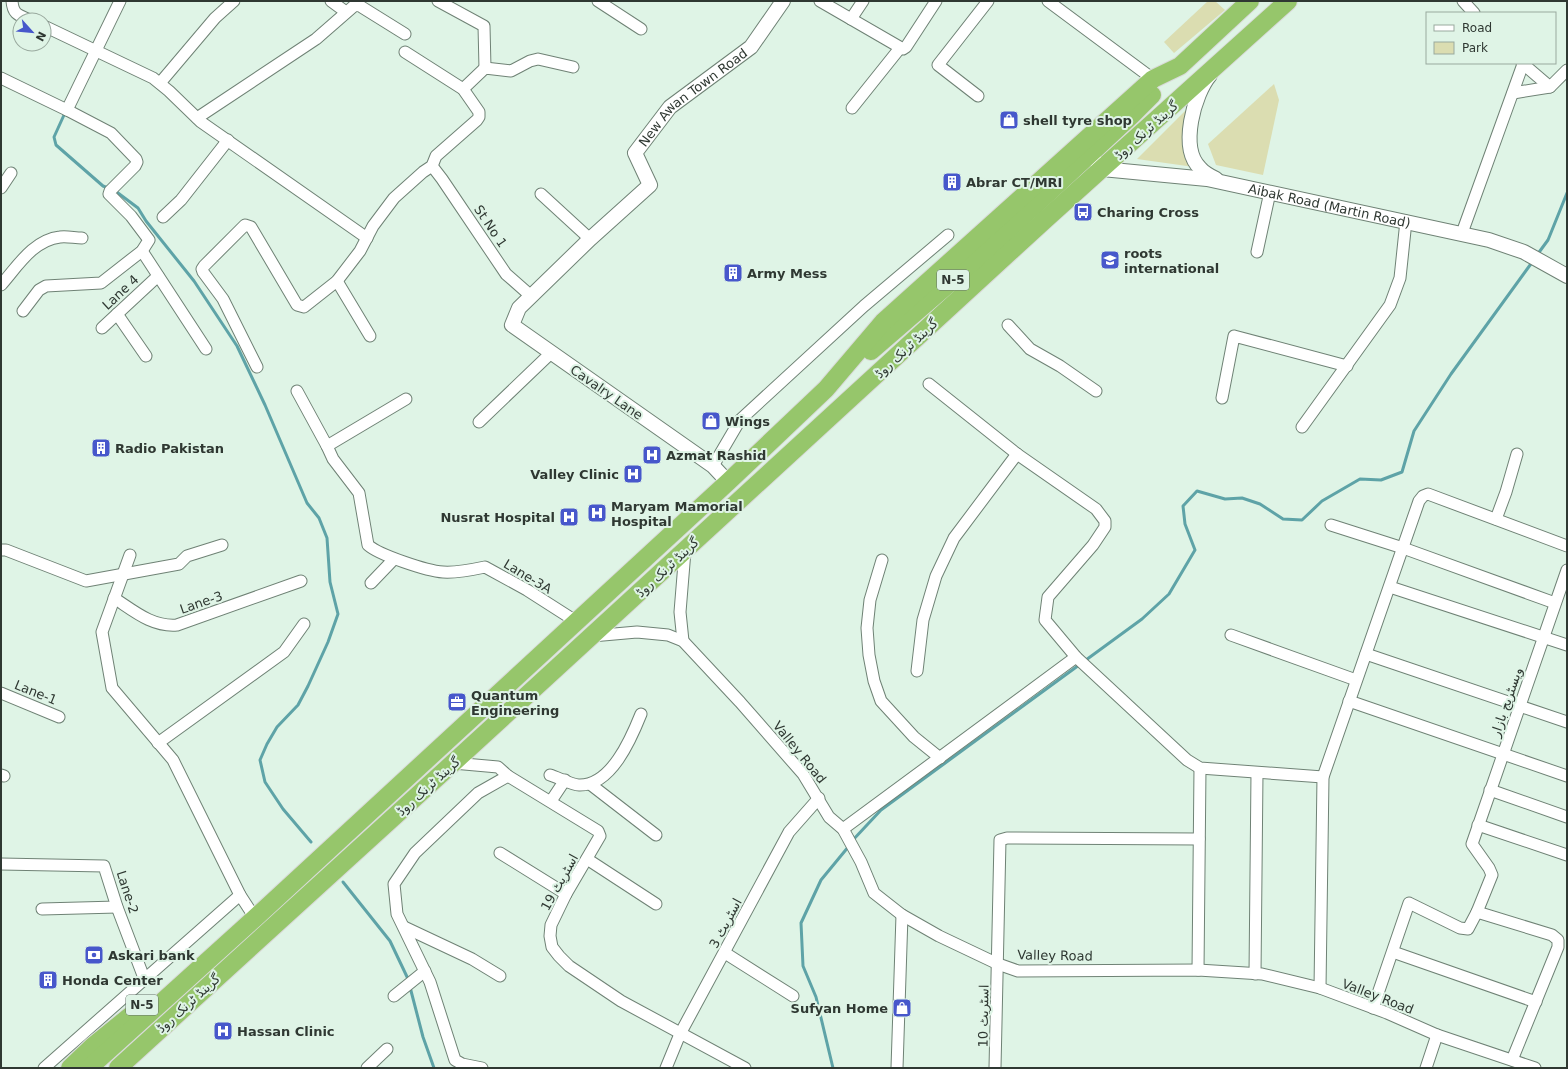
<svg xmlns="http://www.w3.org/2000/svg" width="1568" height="1069" viewBox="0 0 1568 1069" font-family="'DejaVu Sans',Vazirmatn,sans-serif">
  <rect width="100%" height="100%" fill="#dff4e6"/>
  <g fill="#dbddb1">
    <polygon points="1208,1 1215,1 1225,10 1174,53 1164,42"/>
    <polygon points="1274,84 1279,100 1263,175 1216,165 1208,144"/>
    <polygon points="1188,108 1194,167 1137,159"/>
  </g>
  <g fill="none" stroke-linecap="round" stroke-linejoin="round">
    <g stroke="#5ea3a7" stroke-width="3">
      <polyline points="64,115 54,137 56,145 103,186 108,188"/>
      <polyline points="114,190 138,208 146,221 194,281 237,346 265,405 307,503 319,518 327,538 330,582 338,614 328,642 308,686 298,705 277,727 267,744 260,760 265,782 283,809 311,842"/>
      <polyline points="1537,255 1548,240 1567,193"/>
      <polyline points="852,841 881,810 1142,619 1169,594 1195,550 1185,524 1183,506 1197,491 1225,499 1242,498 1260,504 1283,519 1302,520 1322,501 1360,479 1381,480 1402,472 1414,431 1451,374 1533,261"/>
      <polyline points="343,882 390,941 409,981"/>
      <polyline points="410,987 423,1037 434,1068"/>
      <polyline points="833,1068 816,997 803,966 801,923 821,880 849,846"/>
    </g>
    <g stroke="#6f8275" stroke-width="13">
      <g id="minor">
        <path d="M 12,1 C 13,15 19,15 30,20"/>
        <polyline points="331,1 346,12"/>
        <polyline points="438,1 484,26 485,68"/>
        <polyline points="598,1 641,29"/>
        <polyline points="820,1 903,49 906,47 936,1"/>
        <polyline points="1048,1 1153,79"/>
        <polyline points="1463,1 1474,13"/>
        <polyline points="851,19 863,1"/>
        <polyline points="44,26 153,78 169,91 201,122 367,238"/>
        <polyline points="1522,63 1550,87"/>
        <polyline points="1,78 67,110 111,133 136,159 137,162 135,166 110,191 109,194 131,216 149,240 142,251 101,283 46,286 39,290 23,311"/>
        <polyline points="160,83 215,18 234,1"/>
        <polyline points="463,89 485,68 511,71 530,61 538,59 573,67"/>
        <polyline points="1513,93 1550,87 1567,70"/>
        <polyline points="978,96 938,65 988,1"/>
        <polyline points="852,108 900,48"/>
        <polyline points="67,110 120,1"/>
        <polyline points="197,118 316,39 355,5 360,6 405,34"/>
        <polyline points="432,166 442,179 506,274 531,296"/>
        <polyline points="1,188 11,173"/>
        <polyline points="541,194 590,239"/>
        <polyline points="163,217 181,200 228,140"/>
        <polyline points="1462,233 1523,64"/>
        <polyline points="142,251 206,349"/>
        <polyline points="1257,252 1270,192"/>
        <polyline points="337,281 370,336"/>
        <path d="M 1,285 C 17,267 33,240 60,237 C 67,236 75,238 82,238"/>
        <polyline points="117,314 146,356"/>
        <polyline points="1008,325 1030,349 1060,366 1096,391"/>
        <polyline points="102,328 158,276"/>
        <polyline points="257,367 223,299 203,272 202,269 204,266 245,225 251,227 297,305 304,307 337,281 360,251 373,226 394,198 423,172 432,166 436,156 477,120 479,117 479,112 463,89 405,52"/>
        <polyline points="929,384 1017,454 1096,509 1105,521 1105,527 1093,545 1048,597 1045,620 1076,657 1187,760 1200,768 1323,777"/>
        <path d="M 297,391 L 327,446 L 333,459 L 359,493 L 368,545 C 379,555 427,571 443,572 C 457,573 471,570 485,567 L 527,590 L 577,622"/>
        <polyline points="1222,398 1234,336 1347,366"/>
        <polyline points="479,422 551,353"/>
        <polyline points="1302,427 1390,305 1400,278 1406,221"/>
        <polyline points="327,446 406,399"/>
        <polyline points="713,466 740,420 864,306 948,235"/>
        <polyline points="1496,519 1506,492 1517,454"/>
        <polyline points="1331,525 1403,548 1555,603"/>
        <polyline points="1,550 6,550 86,581 179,564 187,556 222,545"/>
        <polyline points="130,555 102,632 112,688 173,760 240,895 255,918"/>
        <polyline points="882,560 870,600 867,628 869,655 874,681 881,701 914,737 940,758"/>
        <polyline points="371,583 394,559"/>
        <polyline points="1390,587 1567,645"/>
        <path d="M 114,598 C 134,611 152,627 177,625 L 301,581"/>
        <polyline points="1231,635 1356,680"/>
        <polyline points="592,636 637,632 668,635 683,641 740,702 803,774 829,817 843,829 861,862 874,893 902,915 939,936 998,964 1018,971 1198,970 1262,974 1320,988 1387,1013 1437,1035 1535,1068"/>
        <polyline points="683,641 680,612 685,551"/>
        <polyline points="1366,654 1567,722"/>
        <polyline points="917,671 923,620 936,576 954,538 1017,454"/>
        <polyline points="1,693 59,717"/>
        <polyline points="1349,701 1567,776"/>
        <polyline points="158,743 284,652 304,624"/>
        <polyline points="453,763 498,767 508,776 478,793 415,853 394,884 397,914 430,982 455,1060 462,1064 482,1068"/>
        <polyline points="1,775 4,776"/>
        <path d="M 550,775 C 557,777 572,785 579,785 C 611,786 631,739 641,714"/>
        <polyline points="508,776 598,831 600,836 566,894 551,925 550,936 552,947 559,956 569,966 621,1001 745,1068"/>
        <polyline points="590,784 656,835"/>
        <polyline points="1490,790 1567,817"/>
        <polyline points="551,801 565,780"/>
        <polyline points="1478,825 1567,855"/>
        <polyline points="843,829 1076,657"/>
        <polyline points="500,853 566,894"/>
        <polyline points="587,859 656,904"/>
        <polyline points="1,864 104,866 117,907 144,978"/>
        <polyline points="42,909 117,907"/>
        <polyline points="1477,912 1552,935 1558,940 1558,947 1512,1060"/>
        <polyline points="404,927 472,959 500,976"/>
        <polyline points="1393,952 1536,1002"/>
        <polyline points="725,953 793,996"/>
        <polyline points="1198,970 1200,768"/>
        <polyline points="1255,974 1257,773"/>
        <polyline points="1320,988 1323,777 1419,501 1423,496 1428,494 1567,546"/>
        <polyline points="394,996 425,971"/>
        <polyline points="1373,1008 1409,903 1460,928 1468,929 1477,912 1492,875 1489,868 1472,844 1567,570"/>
        <polyline points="44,1068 240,895"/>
        <polyline points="367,1068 387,1049"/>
        <polyline points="666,1068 680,1034 789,832 819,798"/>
        <polyline points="897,1068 902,915"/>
        <polyline points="995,1068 1000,840 1007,838 1199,839"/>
        <polyline points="1426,1068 1437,1035"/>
      </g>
    </g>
    <g stroke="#6f8275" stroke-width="16">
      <g id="tertiary">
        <path d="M 1210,75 C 1194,94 1179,148 1200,168 C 1204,173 1210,176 1216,179"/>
        <path id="s1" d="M 1090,154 L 1102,169 L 1207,179 L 1489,240 L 1524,252 L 1567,276"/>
        <path id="s2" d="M 728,482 L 713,466 L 512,325 L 519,308 L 590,239 L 650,185 L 635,153 L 670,107 L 751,47 L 783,1"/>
      </g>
    </g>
    <g stroke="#dadbda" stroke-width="20">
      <g id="trunk">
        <polyline points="871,351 973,263 1132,115 1152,95"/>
        <polyline points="70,1068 93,1046 130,1016"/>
        <polyline points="89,1068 255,918 728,482 826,389 883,322 1153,79 1180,66 1250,1"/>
        <polyline points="118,1068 453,763 1047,218 1288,1"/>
      </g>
    </g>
    <use href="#minor" stroke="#fff" stroke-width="11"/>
    <use href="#tertiary" stroke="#fff" stroke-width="14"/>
    <use href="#trunk" stroke="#96c66b" stroke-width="18"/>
  </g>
  <defs>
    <g id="shop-square" transform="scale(1)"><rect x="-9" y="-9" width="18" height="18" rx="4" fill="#4757cb" stroke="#dff4e6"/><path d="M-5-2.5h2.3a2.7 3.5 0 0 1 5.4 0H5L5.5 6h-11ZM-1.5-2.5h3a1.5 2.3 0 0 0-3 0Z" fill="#fff"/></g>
    <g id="building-square" transform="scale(1)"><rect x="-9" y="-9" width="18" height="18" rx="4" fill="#4757cb" stroke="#dff4e6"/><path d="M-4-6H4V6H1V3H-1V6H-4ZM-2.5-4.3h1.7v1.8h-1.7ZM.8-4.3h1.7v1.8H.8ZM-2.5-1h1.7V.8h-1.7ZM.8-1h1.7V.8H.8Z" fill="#fff"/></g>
    <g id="bus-square" transform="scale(1)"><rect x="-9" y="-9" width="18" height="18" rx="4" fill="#4757cb" stroke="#dff4e6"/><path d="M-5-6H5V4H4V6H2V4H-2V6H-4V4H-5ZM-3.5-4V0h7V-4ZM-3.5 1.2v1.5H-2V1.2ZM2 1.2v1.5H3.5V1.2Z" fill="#fff"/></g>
    <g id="school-square" transform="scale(1)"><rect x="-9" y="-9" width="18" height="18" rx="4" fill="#4757cb" stroke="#dff4e6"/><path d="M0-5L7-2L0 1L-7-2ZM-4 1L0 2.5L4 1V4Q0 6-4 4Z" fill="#fff"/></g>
    <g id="hospital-square" transform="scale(1)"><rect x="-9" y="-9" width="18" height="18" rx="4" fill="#4757cb" stroke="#dff4e6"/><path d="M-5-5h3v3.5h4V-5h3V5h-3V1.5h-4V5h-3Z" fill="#fff"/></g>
    <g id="office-square" transform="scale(1)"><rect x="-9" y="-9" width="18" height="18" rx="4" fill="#4757cb" stroke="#dff4e6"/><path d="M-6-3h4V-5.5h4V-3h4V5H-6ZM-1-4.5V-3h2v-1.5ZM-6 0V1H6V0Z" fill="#fff"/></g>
    <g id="bank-square" transform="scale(1)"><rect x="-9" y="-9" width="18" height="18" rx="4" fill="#4757cb" stroke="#dff4e6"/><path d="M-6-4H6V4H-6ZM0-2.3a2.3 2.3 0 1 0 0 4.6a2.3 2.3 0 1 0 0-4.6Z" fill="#fff"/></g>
  </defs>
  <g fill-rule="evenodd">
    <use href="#shop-square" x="1009" y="120"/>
    <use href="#building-square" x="952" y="182"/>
    <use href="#bus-square" x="1083" y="212"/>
    <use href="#school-square" x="1110" y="260"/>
    <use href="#building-square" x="733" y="273"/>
    <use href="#shop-square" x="711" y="421"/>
    <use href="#building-square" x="101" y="448"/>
    <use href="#hospital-square" x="652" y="455"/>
    <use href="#hospital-square" x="633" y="474"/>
    <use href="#hospital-square" x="597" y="513"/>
    <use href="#hospital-square" x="569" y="517"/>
    <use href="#office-square" x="457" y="702"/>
    <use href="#bank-square" x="94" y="955"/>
    <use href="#building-square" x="48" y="980"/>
    <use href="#shop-square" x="902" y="1008"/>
    <use href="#hospital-square" x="223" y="1031"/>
  </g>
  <g text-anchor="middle" stroke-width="4" stroke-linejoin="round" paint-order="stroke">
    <g fill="#dff4e6" stroke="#647068" stroke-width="1">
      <rect x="937" y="270" width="32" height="20" rx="3"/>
      <rect x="126" y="995" width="32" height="20" rx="3"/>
    </g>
    <g font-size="12" font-weight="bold" fill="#2f3832">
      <text x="953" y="284">N-5</text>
      <text x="142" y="1009">N-5</text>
    </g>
    <g font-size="13" fill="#2f3832" stroke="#dff4e6">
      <text dy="5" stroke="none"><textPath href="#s2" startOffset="582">New Awan Town Road</textPath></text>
      <text transform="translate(1146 130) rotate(-42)" y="5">گرینڈ ٹرنک روڈ</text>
      <text dy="5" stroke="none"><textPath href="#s1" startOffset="250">Aibak Road (Martin Road)</textPath></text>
      <text transform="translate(491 226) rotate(56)" y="5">St No 1</text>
      <text transform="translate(120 292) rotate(-43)" y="5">Lane 4</text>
      <text transform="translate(906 348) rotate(-43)" y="5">گرینڈ ٹرنک روڈ</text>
      <text transform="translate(607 392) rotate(35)" y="5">Cavalry Lane</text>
      <text transform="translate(667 567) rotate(-43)" y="5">گرینڈ ٹرنک روڈ</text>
      <text transform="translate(528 576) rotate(31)" y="5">Lane-3A</text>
      <text transform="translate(201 602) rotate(-19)" y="5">Lane-3</text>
      <text transform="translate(36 692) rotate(22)" y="5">Lane-1</text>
      <text transform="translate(1506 702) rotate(-71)" y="5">ویسٹریج بازار</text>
      <text transform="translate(800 752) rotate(51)" y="5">Valley Road</text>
      <text transform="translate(428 786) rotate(-42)" y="5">گرینڈ ٹرنک روڈ</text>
      <text transform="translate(559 882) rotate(-61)" y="5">اسٹریٹ 19</text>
      <text transform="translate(128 892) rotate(72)" y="5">Lane-2</text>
      <text transform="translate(725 923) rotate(-62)" y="5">اسٹریٹ 3</text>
      <text transform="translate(1055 955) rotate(1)" y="5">Valley Road</text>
      <text transform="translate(1378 996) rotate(21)" y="5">Valley Road</text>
      <text transform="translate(188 1003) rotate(-42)" y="5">گرینڈ ٹرنک روڈ</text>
      <text transform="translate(983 1016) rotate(-89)" y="5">اسٹریٹ 10</text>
    </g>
    <g font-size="13" font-weight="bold" fill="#2f3832" stroke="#dff4e6" text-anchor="start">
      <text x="1023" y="125">shell tyre shop</text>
      <text x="966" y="187">Abrar CT/MRI</text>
      <text x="1097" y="217">Charing Cross</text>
      <text x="1124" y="258">roots<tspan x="1124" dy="15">international</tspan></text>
      <text x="747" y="278">Army Mess</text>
      <text x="725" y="426">Wings</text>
      <text x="115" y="453">Radio Pakistan</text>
      <text x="666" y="460">Azmat Rashid</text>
      <text x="619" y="479" text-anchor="end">Valley Clinic</text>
      <text x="611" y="511">Maryam Mamorial<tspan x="611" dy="15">Hospital</tspan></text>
      <text x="555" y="522" text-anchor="end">Nusrat Hospital</text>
      <text x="471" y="700">Quantum<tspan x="471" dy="15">Engineering</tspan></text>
      <text x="108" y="960">Askari bank</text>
      <text x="62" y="985">Honda Center</text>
      <text x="888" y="1013" text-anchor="end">Sufyan Home</text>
      <text x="237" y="1036">Hassan Clinic</text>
    </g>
  </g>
  <rect width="1568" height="1069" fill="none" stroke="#2f3832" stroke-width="4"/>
  <rect x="1426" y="12" width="130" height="52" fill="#dff4e6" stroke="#99a99e"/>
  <rect x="1434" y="25" width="20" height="6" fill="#ffffff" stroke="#99a99e"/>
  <text x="1462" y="32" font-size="12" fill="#2f3832">Road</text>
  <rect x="1434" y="42" width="20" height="12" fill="#dbddb1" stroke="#99a99e"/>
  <text x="1462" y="52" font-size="12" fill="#2f3832">Park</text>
  <g transform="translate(32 32) rotate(117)"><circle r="19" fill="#dff4e6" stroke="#99a99e"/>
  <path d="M0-3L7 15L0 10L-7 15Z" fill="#4757cb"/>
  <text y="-6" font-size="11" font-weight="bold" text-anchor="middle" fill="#2f3832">N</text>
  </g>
</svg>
